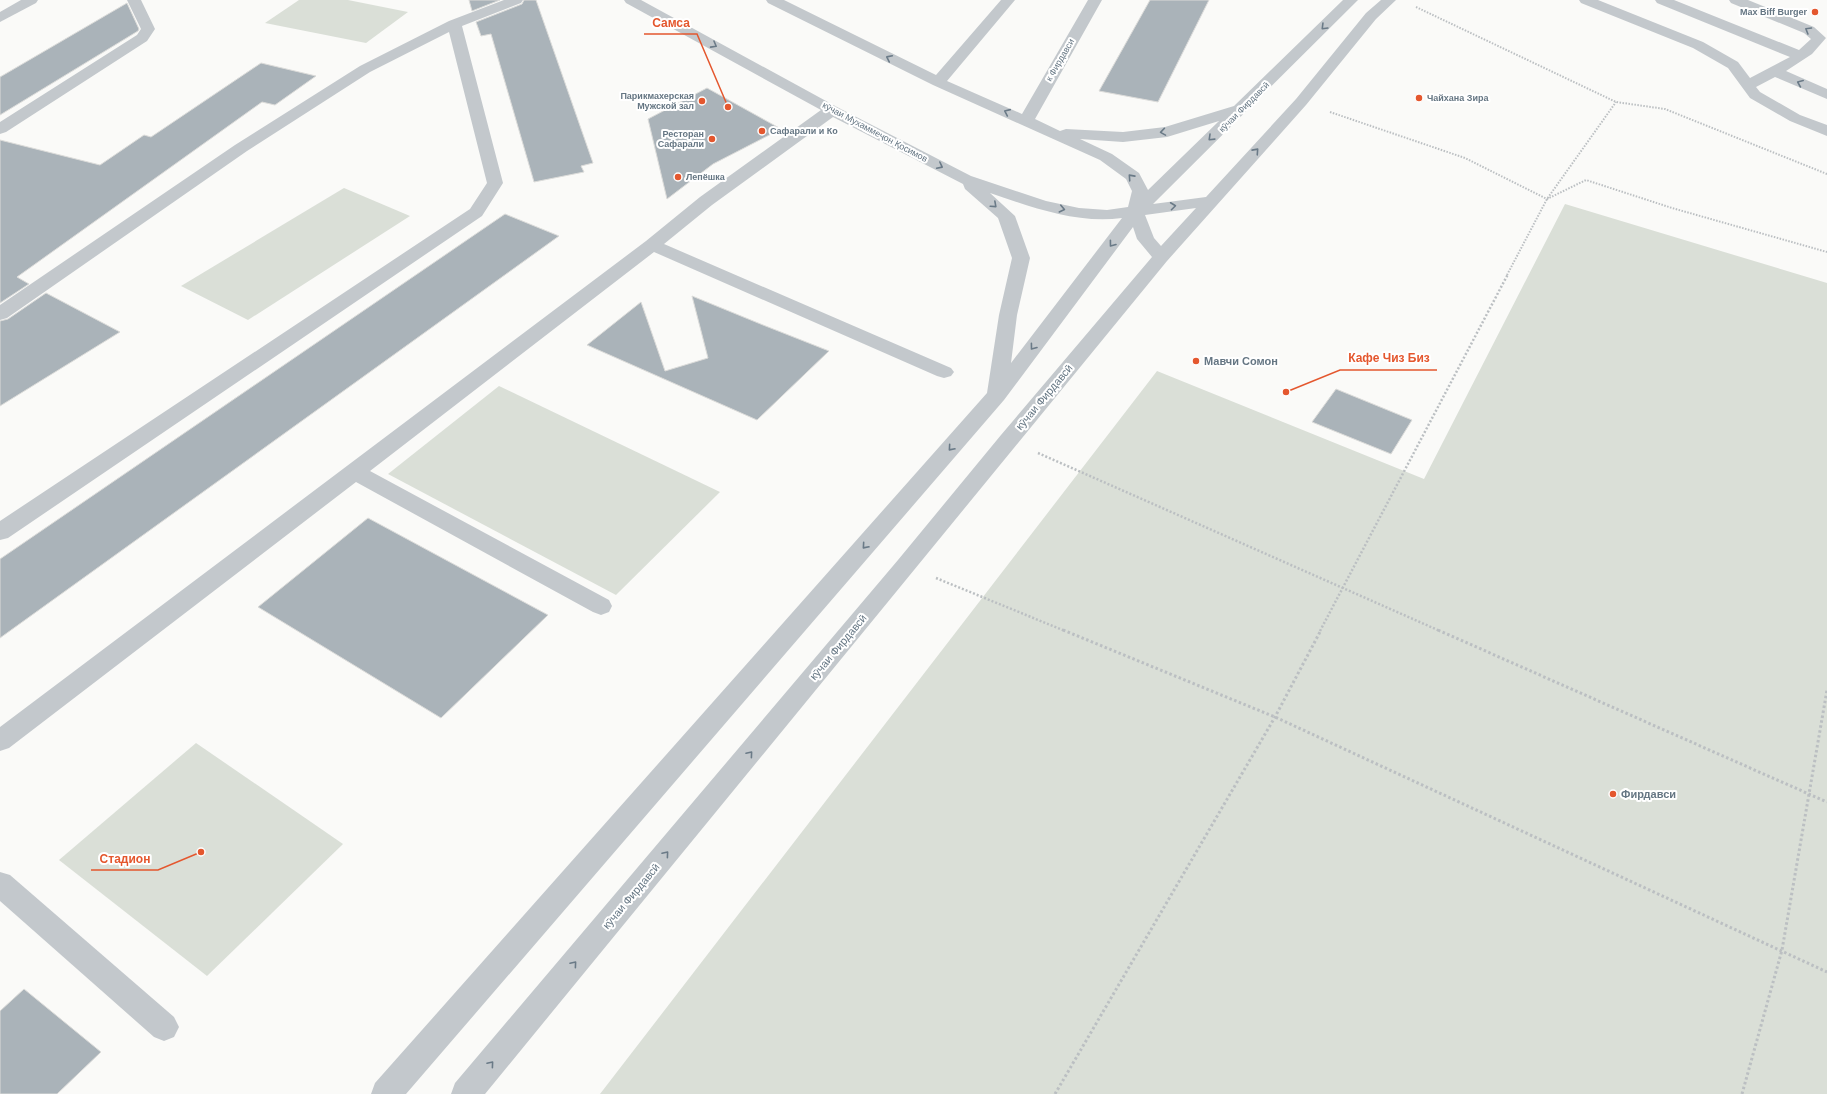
<svg xmlns="http://www.w3.org/2000/svg" width="1827" height="1094" viewBox="0 0 1827 1094" font-family="Helvetica,sans-serif">
  <rect width="100%" height="100%" fill="#fafaf8"/>
  <g fill="#dadfd7">
    <polygon points="299,0 348,0 408,12 366,43 265,23"/>
    <polygon points="344,188 410,216 248,320 181,286"/>
    <polygon points="1565,204 1827,283 1827,1094 600,1094 1157,371 1424,479"/>
    <polygon points="499,386 720,492 616,595 388,474"/>
    <polygon points="196,743 343,844 207,976 59,860"/>
  </g>
  <g fill="#aab3b9" stroke="#dcdcda">
    <polygon points="469,0 500,0 472,11"/>
    <polygon points="524,0 536,0 593,163 581,166 584,172 534,182 491,34 481,36 476,22 522,4"/>
    <polygon points="1150,0 1209,0 1158,102 1099,91"/>
    <polygon points="127,3 139,29 138,31 0,115 0,77"/>
    <polygon points="261,63 316,76 275,105 262,102 17,277 29,284 0,303 0,140 100,165 144,135 151,137"/>
    <polygon points="707,88 781,129 713,164 667,199 648,119"/>
    <polygon points="505,214 559,236 0,638 0,559"/>
    <polygon points="46,293 120,332 0,406 0,321 8,319"/>
    <polygon points="692,296 763,325 829,351 757,420 587,345 641,302 665,371 708,358"/>
    <polygon points="1336,389 1412,420 1391,454 1312,422"/>
    <polygon points="368,518 548,615 441,718 258,607"/>
    <polygon points="24,989 101,1052 57,1094 0,1094 0,1011"/>
  </g>
  <g fill="none" stroke-linecap="round" stroke-linejoin="round">
    <g stroke="#bbbfc2" stroke-width="2" stroke-dasharray="1.5 1.5" stroke-linecap="butt">
      <polyline points="1416,7 1616,102 1665,109 1827,174"/>
      <polyline points="1330,112 1465,158 1547,199 1586,180 1672,208 1827,252"/>
      <polyline points="1507,275 1547,199 1616,102"/>
    </g>
    <g stroke="#bbbfc2" stroke-width="2.5" stroke-dasharray="2 2" stroke-linecap="butt">
      <polyline points="1038,453 1440,631"/>
      <polyline points="936,578 1065,631"/>
      <polyline points="1320,631 1508,274"/>
    </g>
    <g stroke="#bbbfc2" stroke-width="3" stroke-dasharray="2.5 2.5" stroke-linecap="butt">
      <polyline points="1063,630 1275,717 1827,972"/>
      <polyline points="1438,630 1827,802"/>
      <polyline points="1055,1094 1275,717 1321,630"/>
      <polyline points="1742,1094 1782,950 1827,690"/>
    </g>
    <g fill="#c3c8cc" fill-rule="evenodd">
      <polygon points="21,0 38,0 36,3 0,22 0,12"/>
      <polygon points="127,0 141,0 155,29 147,41 6,132 0,134 0,122 137,35 141,29"/>
      <polygon points="504,0 523,0 521,3 462,26 503,183 482,216 8,538 0,540 0,521 470,209 487,183 449,32 370,72 247,151 7,318 0,320 0,305 235,145 360,66 449,21"/>
      <path d="M 624,0 L 641,0 L 837,107 L 971,176 L 1046,201 L 1079,208 L 1107,210 L 1128,207 L 1132,191 L 1126,179 L 1100,160 L 933,85 L 768,3 L 766,0 L 784,0 L 936,75 L 1001,0 L 1015,0 L 947,81 L 1022,114 L 1088,0 L 1102,0 L 1035,119 L 1060,131 L 1066,129 L 1123,132 L 1165,127 L 1234,106 L 1343,0 L 1358,0 L 1153,204 L 1206,197 L 1296,99 L 1366,13 L 1381,0 L 1396,0 L 1376,19 L 1306,105 L 1167,261 L 485,1094 L 451,1094 L 455,1083 L 898,560 L 1001,435 L 1152,257 L 1137,239 L 1133,227 L 1004,400 L 406,1094 L 371,1094 L 375,1083 L 987,393 L 999,315 L 1012,258 L 998,218 L 965,189 L 963,184 L 833,117 L 712,205 L 664,244 L 951,368 L 954,372 L 951,376 L 944,378 L 937,376 L 654,252 L 370,471 L 609,600 L 612,606 L 609,612 L 601,615 L 593,612 L 356,482 L 9,748 L 0,751 L 0,727 L 646,241 L 700,197 L 821,110 L 626,3 ZM 1219,121 L 1148,190 L 1139,173 L 1112,154 L 1080,139 L 1123,142 L 1167,137 ZM 990,193 C 1032,207 1076,224 1122,218 L 1011,363 L 1017,315 L 1030,258 L 1015,216 ZM 1196,208 L 1161,246 L 1154,238 L 1145,215 Z"/>
      <polygon points="1579,0 1598,0 1703,42 1738,62 1750,78 1790,57 1657,3 1655,0 1674,0 1799,50 1811,39 1804,33 1731,3 1729,0 1748,0 1814,27 1826,38 1812,54 1786,71 1827,89 1827,99 1775,77 1756,87 1760,92 1800,115 1827,125 1827,136 1790,121 1750,98 1728,68 1693,48 1581,3"/>
      <polygon points="0,872 10,875 174,1017 179,1027 174,1037 164,1041 154,1037 0,901"/>
    </g>
  </g>
  <defs><path id="oneway-chevron" d="M-2-3.5L2.5 0L-2 3.5" fill="none" stroke-width="1.6" stroke-linecap="round" stroke-linejoin="round"/></defs>
  <g stroke="#6a7a87">
    <use href="#oneway-chevron" transform="translate(1324 27) rotate(135)"/>
    <use href="#oneway-chevron" transform="translate(1808 30) rotate(-149)"/>
    <use href="#oneway-chevron" transform="translate(714 45) rotate(29)"/>
    <use href="#oneway-chevron" transform="translate(889 58) rotate(-154)"/>
    <use href="#oneway-chevron" transform="translate(1800 83) rotate(-157)"/>
    <use href="#oneway-chevron" transform="translate(1007 112) rotate(-156)"/>
    <use href="#oneway-chevron" transform="translate(1163 132) rotate(171)"/>
    <use href="#oneway-chevron" transform="translate(1211 138) rotate(136)"/>
    <use href="#oneway-chevron" transform="translate(1256 151) rotate(-48)"/>
    <use href="#oneway-chevron" transform="translate(940 166) rotate(27)"/>
    <use href="#oneway-chevron" transform="translate(1131 177) rotate(-132)"/>
    <use href="#oneway-chevron" transform="translate(994 205) rotate(42)"/>
    <use href="#oneway-chevron" transform="translate(1173 206) rotate(-7)"/>
    <use href="#oneway-chevron" transform="translate(1062 209) rotate(13)"/>
    <use href="#oneway-chevron" transform="translate(1112 244) rotate(127)"/>
    <use href="#oneway-chevron" transform="translate(1033 347) rotate(127)"/>
    <use href="#oneway-chevron" transform="translate(951 448) rotate(131)"/>
    <use href="#oneway-chevron" transform="translate(865 546) rotate(131)"/>
    <use href="#oneway-chevron" transform="translate(750 754) rotate(-50)"/>
    <use href="#oneway-chevron" transform="translate(666 854) rotate(-50)"/>
    <use href="#oneway-chevron" transform="translate(574 964) rotate(-50)"/>
    <use href="#oneway-chevron" transform="translate(491 1064) rotate(-50)"/>
  </g>
  <g fill="#e4572e" stroke="#fff" stroke-width="1.5">
    <circle cx="1815" cy="12" r="4"/>
    <circle cx="1419" cy="98" r="4"/>
    <circle cx="702" cy="101" r="4"/>
    <circle cx="762" cy="131" r="4"/>
    <circle cx="712" cy="139" r="4"/>
    <circle cx="678" cy="177" r="4"/>
    <circle cx="1196" cy="361" r="4"/>
    <circle cx="1613" cy="794" r="4"/>
  </g>
  <g text-anchor="middle" stroke-width="4" stroke-linejoin="round" paint-order="stroke">
    <g font-size="9" font-weight="bold" fill="#657683" stroke="#fff" text-anchor="end">
      <text x="1807" y="15">Max Biff Burger</text>
      <text x="694" y="99">Парикмахерская<tspan x="694" dy="10">Мужской зал</tspan></text>
      <text x="1427" y="101" text-anchor="start">Чайхана Зира</text>
      <text x="770" y="134" text-anchor="start">Сафарали и Ко</text>
      <text x="704" y="137">Ресторан<tspan x="704" dy="10">Сафарали</tspan></text>
      <text x="686" y="180" text-anchor="start">Лепёшка</text>
    </g>
    <g font-size="9" fill="#657683" stroke="#fff">
      <text transform="translate(1060 60) rotate(-60)" y="3">к Фирдавси</text>
      <text transform="translate(1244 107) rotate(-45)" y="3">кӯчаи Фирдавсӣ</text>
      <text transform="translate(875 132) rotate(28)" y="3">кӯчаи Мухаммеҷон Қосимов</text>
    </g>
    <g font-size="11" font-weight="bold" fill="#657683" stroke="#fff" text-anchor="start">
      <text x="1204" y="365">Мавчи Сомон</text>
      <text x="1621" y="798">Фирдавси</text>
    </g>
    <g font-size="11" fill="#657683" stroke="#fff">
      <text transform="translate(1044 397) rotate(-50)" y="4">кӯчаи Фирдавсӣ</text>
      <text transform="translate(838 647) rotate(-50)" y="4">кӯчаи Фирдавсӣ</text>
      <text transform="translate(631 896) rotate(-50)" y="4">кӯчаи Фирдавсӣ</text>
    </g>
  </g>
  <path fill="none" stroke="#e4572e" stroke-width="1.5" d="M728 107L697 34H644M1286 392L1340 370H1437M201 852L158 870H91"/>
  <g fill="#e4572e" stroke="#fff" stroke-width="1.5">
    <circle cx="728" cy="107" r="4"/>
    <circle cx="1286" cy="392" r="4"/>
    <circle cx="201" cy="852" r="4"/>
  </g>
  <g font-size="12" text-anchor="middle" font-weight="bold" fill="#e4572e" stroke="#fff" stroke-width="4" stroke-linejoin="round" paint-order="stroke">
    <text x="671" y="27">Самса</text>
    <text x="1389" y="362">Кафе Чиз Биз</text>
    <text x="125" y="863">Стадион</text>
  </g>
</svg>
